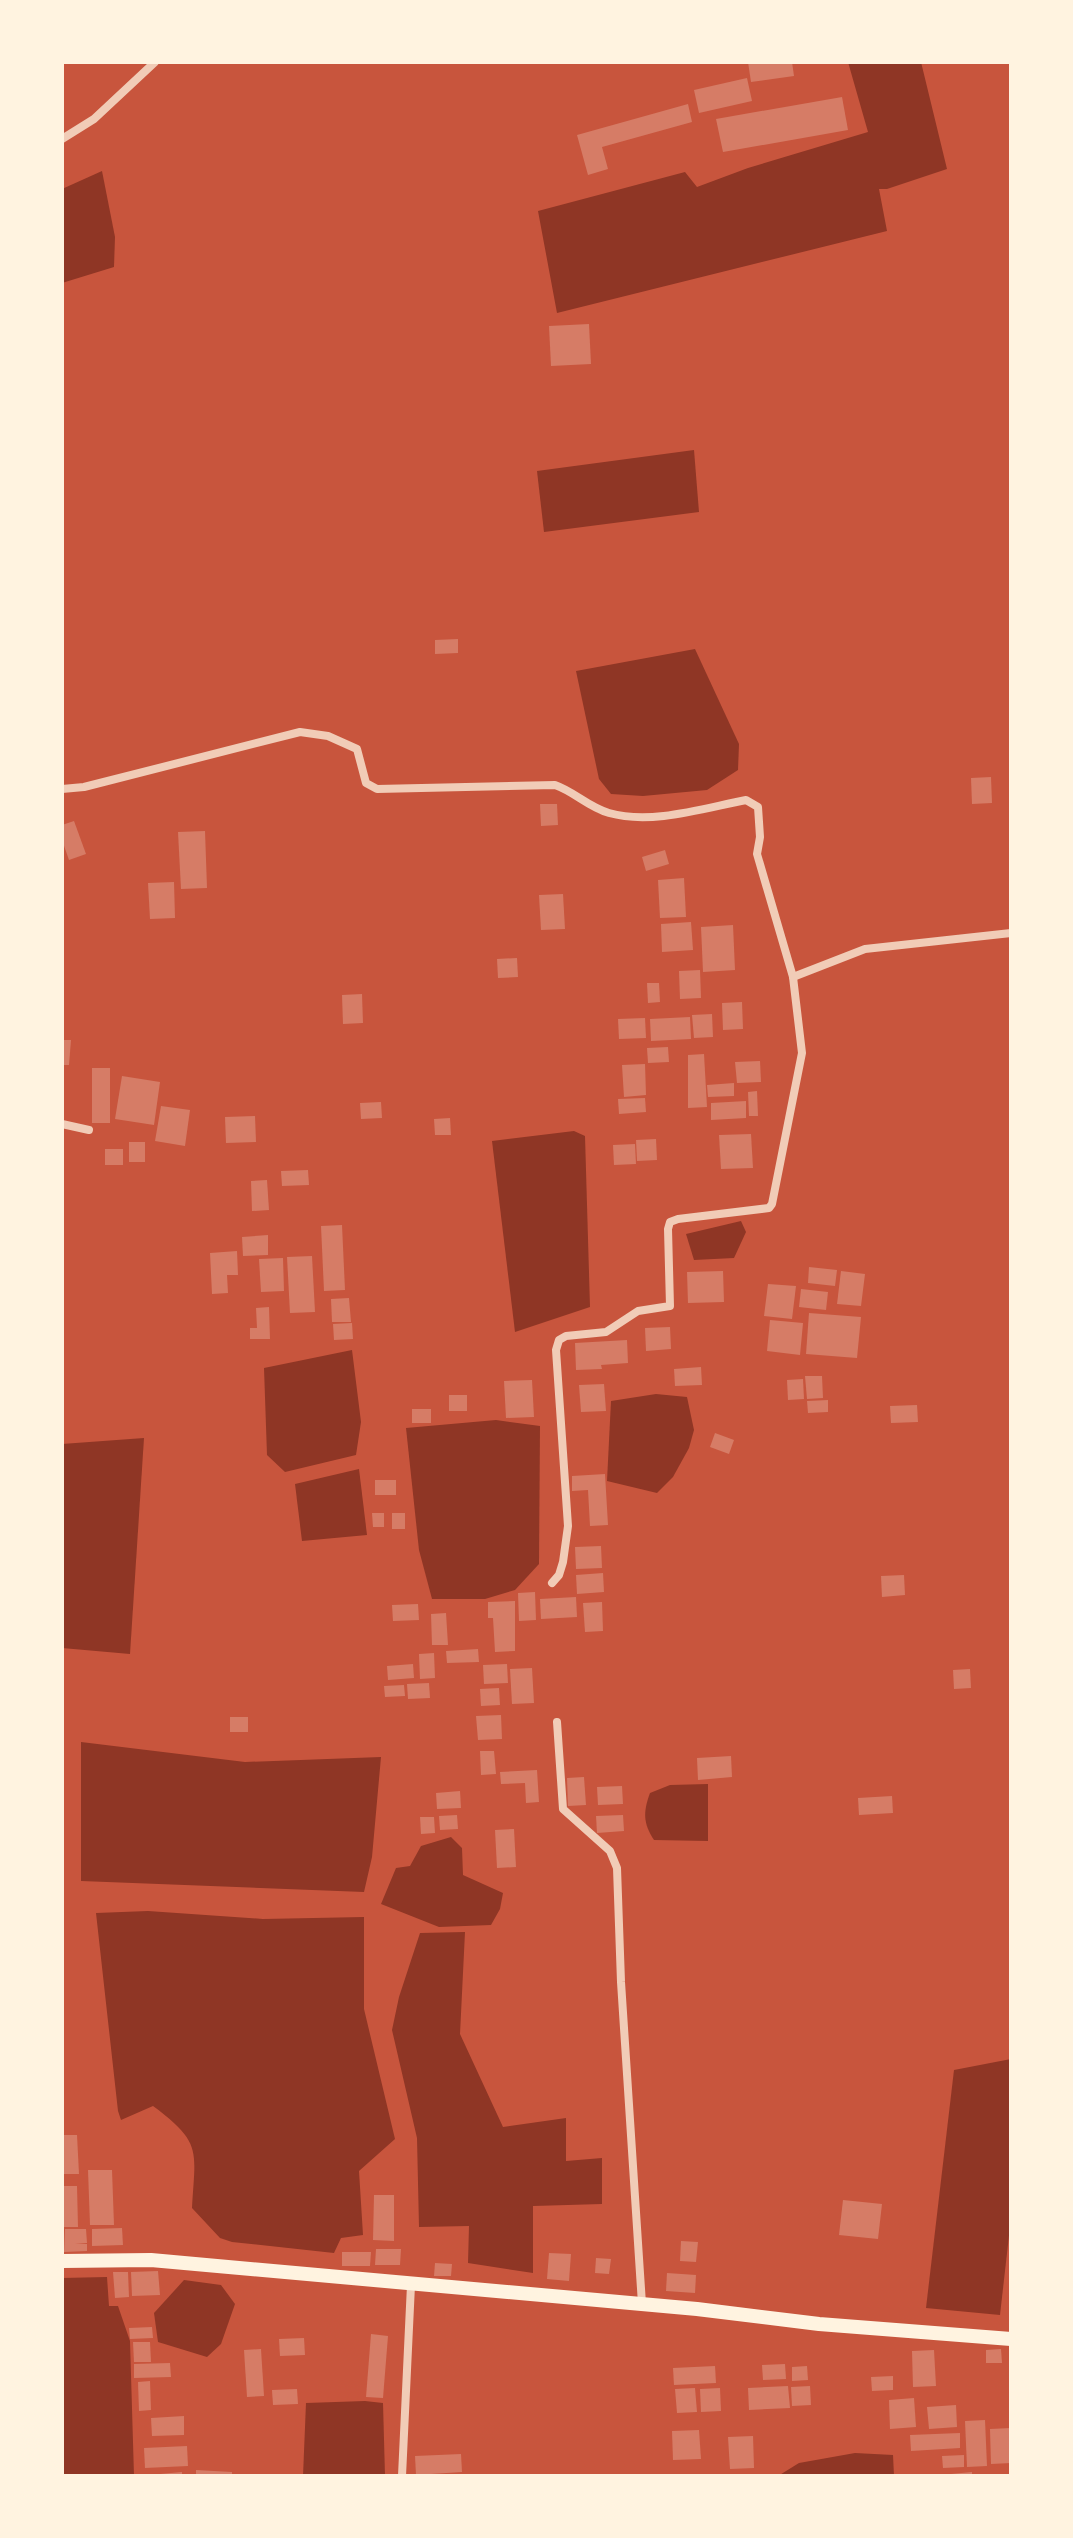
<svg xmlns="http://www.w3.org/2000/svg" width="1073" height="2538" viewBox="0 0 1073 2538" font-family="Mulish,sans-serif">
  <rect width="100%" height="100%" fill="#c8553d"/>
  <g fill="#8f3625">
    <polygon points="848,62 921,62 947,169 887,189 879,189 887,231 557,313 538,211 685,172 697,187 748,168 868,132"/>
    <polygon points="102,171 115,237 114,267 62,283 62,189"/>
    <polygon points="694,450 699,512 544,532 537,471"/>
    <polygon points="695,649 739,744 738,770 707,790 643,796 611,794 599,779 576,671"/>
    <polygon points="574,1131 585,1136 590,1307 515,1332 492,1141"/>
    <polygon points="741,1221 746,1232 734,1258 694,1260 686,1234"/>
    <polygon points="352,1350 361,1422 356,1455 285,1472 267,1455 264,1368"/>
    <polygon points="656,1394 687,1397 694,1430 689,1448 673,1477 657,1493 607,1481 611,1401"/>
    <polygon points="496,1420 540,1426 539,1564 515,1590 485,1599 432,1599 419,1550 406,1428"/>
    <polygon points="144,1438 130,1654 62,1648 62,1444"/>
    <polygon points="359,1469 367,1535 302,1541 295,1484"/>
    <polygon points="81,1742 245,1762 381,1757 372,1857 364,1892 81,1881"/>
    <path d="M 708,1784 L 708,1841 L 654,1840 C 643,1823 643,1812 650,1793 L 670,1785 Z"/>
    <polygon points="451,1837 462,1848 463,1875 503,1893 500,1909 491,1925 439,1927 381,1904 396,1868 410,1866 421,1846"/>
    <path d="M 148,1911 L 263,1919 L 364,1917 L 364,2009 L 395,2139 L 359,2171 L 363,2235 L 341,2238 L 334,2253 L 232,2242 L 220,2238 L 192,2208 C 195,2151 203,2143 153,2106 L 121,2120 L 118,2111 L 96,1913 Z"/>
    <polygon points="465,1932 460,2034 503,2127 566,2118 566,2161 602,2158 602,2204 533,2206 533,2273 468,2263 469,2226 419,2227 417,2138 392,2030 399,1997 420,1933"/>
    <polygon points="1011,2059 1011,2218 1000,2315 926,2308 954,2070"/>
    <polygon points="107,2277 109,2306 118,2306 130,2341 134,2476 62,2476 62,2278"/>
    <polygon points="184,2280 221,2285 235,2304 221,2344 207,2357 158,2342 154,2313"/>
    <polygon points="365,2401 383,2403 385,2476 303,2476 306,2403"/>
    <polygon points="855,2453 893,2455 894,2476 778,2476 799,2463"/>
  </g>
  <g fill="#d67c66">
    <polygon points="748,62 792,62 794,76 751,82"/>
    <polygon points="747,78 752,101 699,113 694,90"/>
    <polygon points="842,97 848,130 723,152 716,119"/>
    <polygon points="688,104 692,122 602,147 608,169 588,175 577,135"/>
    <polygon points="589,324 591,364 551,366 549,326"/>
    <polygon points="458,639 458,653 435,654 435,640"/>
    <polygon points="991,777 992,803 972,804 971,778"/>
    <polygon points="540,804 557,804 558,825 541,826"/>
    <polygon points="74,821 86,854 69,860 62,840 62,825"/>
    <polygon points="205,831 207,888 181,889 178,832"/>
    <polygon points="665,850 669,864 646,871 642,857"/>
    <polygon points="684,878 686,917 660,918 658,880"/>
    <polygon points="174,882 175,918 150,919 148,883"/>
    <polygon points="563,894 565,929 541,930 539,895"/>
    <polygon points="691,922 693,950 662,952 661,924"/>
    <polygon points="733,925 735,970 703,972 701,927"/>
    <polygon points="517,958 518,977 498,978 497,959"/>
    <polygon points="700,970 701,998 680,999 679,971"/>
    <polygon points="647,983 659,983 660,1002 648,1003"/>
    <polygon points="362,994 363,1023 343,1024 342,995"/>
    <polygon points="742,1002 743,1029 723,1030 722,1003"/>
    <polygon points="712,1014 713,1037 694,1038 692,1015"/>
    <polygon points="690,1017 691,1039 651,1041 650,1019"/>
    <polygon points="645,1018 646,1038 619,1039 618,1019"/>
    <polygon points="62,1040 71,1040 69,1065 62,1065"/>
    <polygon points="668,1047 669,1062 648,1063 647,1048"/>
    <polygon points="704,1054 707,1107 688,1108 688,1055"/>
    <polygon points="760,1061 761,1082 737,1083 735,1062"/>
    <polygon points="645,1064 646,1095 624,1097 622,1065"/>
    <rect x="92" y="1068" width="18" height="55"/>
    <polygon points="122,1076 160,1082 154,1125 115,1119"/>
    <polygon points="734,1083 734,1096 708,1097 707,1085"/>
    <polygon points="757,1091 758,1116 749,1116 748,1092"/>
    <polygon points="645,1098 646,1112 619,1114 618,1099"/>
    <polygon points="746,1101 746,1118 711,1120 711,1103"/>
    <polygon points="381,1102 382,1118 361,1119 360,1103"/>
    <polygon points="161,1106 190,1110 185,1146 155,1141"/>
    <polygon points="255,1116 256,1142 226,1143 225,1117"/>
    <polygon points="450,1118 451,1135 435,1135 434,1119"/>
    <polygon points="751,1134 753,1168 721,1169 719,1135"/>
    <polygon points="656,1139 657,1160 637,1161 636,1140"/>
    <rect x="129" y="1142" width="16" height="20"/>
    <polygon points="635,1144 636,1164 614,1165 613,1145"/>
    <rect x="105" y="1149" width="18" height="16"/>
    <polygon points="308,1170 309,1185 282,1186 281,1171"/>
    <polygon points="267,1180 269,1210 252,1211 251,1181"/>
    <polygon points="342,1225 345,1290 324,1291 321,1226"/>
    <polygon points="268,1235 268,1255 243,1256 242,1237"/>
    <polygon points="237,1251 238,1275 227,1275 228,1293 212,1294 210,1253"/>
    <polygon points="312,1256 315,1312 290,1313 287,1257"/>
    <polygon points="283,1258 284,1291 261,1292 259,1259"/>
    <polygon points="809,1267 837,1270 835,1286 808,1283"/>
    <polygon points="723,1271 724,1302 688,1303 687,1272"/>
    <polygon points="841,1271 865,1274 861,1306 837,1304"/>
    <polygon points="768,1284 796,1286 792,1319 764,1316"/>
    <polygon points="801,1289 828,1292 826,1310 799,1307"/>
    <polygon points="349,1298 351,1322 332,1322 331,1299"/>
    <polygon points="269,1307 270,1339 250,1339 250,1328 257,1328 256,1308"/>
    <polygon points="809,1313 861,1317 857,1358 806,1354"/>
    <polygon points="770,1320 803,1323 800,1355 767,1351"/>
    <polygon points="352,1323 353,1339 334,1340 333,1324"/>
    <polygon points="670,1327 671,1349 646,1351 645,1328"/>
    <polygon points="627,1340 628,1363 601,1365 602,1369 576,1370 575,1343"/>
    <polygon points="701,1367 702,1385 675,1386 674,1369"/>
    <polygon points="805,1376 822,1376 823,1398 807,1399"/>
    <polygon points="803,1379 804,1399 788,1400 787,1380"/>
    <polygon points="532,1380 534,1417 506,1418 504,1381"/>
    <polygon points="604,1384 606,1411 581,1412 579,1385"/>
    <rect x="449" y="1395" width="18" height="16"/>
    <polygon points="828,1400 828,1412 808,1413 807,1401"/>
    <polygon points="917,1405 918,1422 891,1423 890,1406"/>
    <rect x="412" y="1409" width="19" height="14"/>
    <polygon points="715,1433 734,1440 729,1454 710,1447"/>
    <polygon points="605,1474 608,1525 590,1526 588,1490 572,1491 572,1476"/>
    <rect x="375" y="1480" width="21" height="15"/>
    <polygon points="372,1513 384,1513 384,1527 373,1527"/>
    <rect x="392" y="1513" width="13" height="16"/>
    <polygon points="601,1546 602,1568 576,1569 575,1547"/>
    <polygon points="603,1573 604,1592 577,1594 576,1575"/>
    <polygon points="904,1575 905,1595 882,1597 881,1576"/>
    <polygon points="535,1592 536,1620 519,1621 518,1593"/>
    <polygon points="576,1597 577,1617 541,1619 540,1599"/>
    <polygon points="515,1601 515,1651 495,1652 493,1618 488,1618 488,1602"/>
    <polygon points="602,1602 603,1631 585,1632 583,1603"/>
    <polygon points="418,1604 419,1620 393,1621 392,1605"/>
    <polygon points="446,1613 448,1645 432,1645 431,1614"/>
    <polygon points="478,1649 479,1662 447,1663 446,1651"/>
    <polygon points="434,1653 435,1678 420,1679 419,1654"/>
    <polygon points="413,1664 414,1678 388,1680 387,1666"/>
    <polygon points="507,1664 508,1683 484,1684 483,1665"/>
    <polygon points="532,1668 534,1703 512,1704 510,1669"/>
    <polygon points="970,1669 971,1688 954,1689 953,1670"/>
    <polygon points="429,1683 430,1698 408,1699 407,1684"/>
    <polygon points="404,1685 405,1696 385,1697 384,1686"/>
    <polygon points="499,1688 500,1705 481,1706 480,1689"/>
    <polygon points="501,1715 502,1739 478,1740 476,1716"/>
    <rect x="230" y="1717" width="18" height="15"/>
    <polygon points="480,1751 494,1751 496,1774 481,1775"/>
    <polygon points="731,1756 732,1777 698,1780 697,1758"/>
    <polygon points="537,1770 539,1802 526,1803 525,1783 501,1784 500,1772"/>
    <polygon points="584,1777 586,1805 568,1806 567,1778"/>
    <polygon points="622,1786 623,1804 598,1805 597,1787"/>
    <polygon points="460,1791 461,1808 437,1809 436,1793"/>
    <polygon points="892,1796 893,1813 859,1815 858,1798"/>
    <polygon points="457,1815 458,1829 440,1830 439,1816"/>
    <polygon points="623,1815 624,1831 597,1833 596,1816"/>
    <polygon points="420,1817 434,1817 435,1833 421,1834"/>
    <polygon points="514,1829 516,1867 497,1868 495,1830"/>
    <polygon points="62,2135 77,2135 79,2174 62,2174"/>
    <polygon points="88,2170 112,2170 114,2225 90,2225"/>
    <polygon points="62,2186 77,2186 78,2227 62,2227"/>
    <polygon points="374,2195 394,2195 394,2241 373,2240"/>
    <polygon points="843,2200 882,2204 878,2239 839,2235"/>
    <polygon points="122,2228 123,2245 92,2246 92,2229"/>
    <polygon points="65,2229 86,2229 87,2243 75,2244 87,2244 87,2251 64,2252"/>
    <polygon points="681,2241 698,2242 696,2262 680,2261"/>
    <polygon points="376,2249 401,2249 400,2265 375,2265"/>
    <polygon points="342,2252 371,2252 370,2266 342,2266"/>
    <polygon points="549,2253 571,2254 569,2281 547,2279"/>
    <polygon points="596,2258 611,2259 609,2274 595,2273"/>
    <polygon points="435,2263 452,2264 451,2276 434,2276"/>
    <polygon points="158,2271 160,2295 132,2296 131,2272"/>
    <polygon points="113,2272 128,2272 129,2297 115,2298"/>
    <polygon points="667,2273 696,2275 695,2293 666,2291"/>
    <polygon points="152,2327 153,2338 130,2339 129,2328"/>
    <polygon points="371,2334 388,2336 383,2398 366,2397"/>
    <polygon points="304,2338 305,2355 280,2356 279,2339"/>
    <polygon points="133,2342 150,2342 151,2362 134,2362"/>
    <polygon points="261,2349 264,2396 247,2397 244,2350"/>
    <polygon points="1001,2349 1002,2363 986,2363 986,2350"/>
    <polygon points="934,2350 936,2386 913,2387 912,2351"/>
    <polygon points="170,2363 171,2377 134,2378 134,2364"/>
    <polygon points="785,2364 786,2379 763,2380 762,2365"/>
    <polygon points="715,2366 716,2383 674,2385 673,2368"/>
    <polygon points="807,2366 808,2380 792,2381 792,2367"/>
    <polygon points="893,2376 893,2390 872,2391 871,2377"/>
    <polygon points="150,2381 151,2410 139,2411 138,2382"/>
    <polygon points="788,2386 790,2408 749,2410 748,2388"/>
    <polygon points="810,2386 811,2405 792,2406 791,2387"/>
    <polygon points="695,2388 697,2412 677,2413 675,2389"/>
    <polygon points="720,2388 721,2411 701,2412 700,2389"/>
    <polygon points="297,2389 298,2404 273,2405 272,2390"/>
    <polygon points="914,2398 916,2427 890,2429 889,2400"/>
    <polygon points="956,2405 957,2427 929,2429 927,2407"/>
    <polygon points="184,2416 184,2435 152,2436 151,2418"/>
    <polygon points="985,2420 987,2466 967,2467 965,2421"/>
    <polygon points="1011,2428 1011,2463 991,2464 990,2429"/>
    <polygon points="699,2430 701,2459 673,2460 672,2431"/>
    <polygon points="960,2433 960,2448 911,2451 910,2435"/>
    <polygon points="753,2436 754,2468 730,2469 728,2437"/>
    <polygon points="187,2446 188,2466 145,2468 144,2448"/>
    <polygon points="461,2454 462,2472 416,2475 415,2456"/>
    <polygon points="964,2455 964,2467 943,2468 942,2456"/>
    <polygon points="196,2470 232,2472 232,2476 196,2476"/>
    <polygon points="182,2472 182,2476 160,2476 160,2474"/>
    <polygon points="972,2472 972,2476 951,2476 951,2474"/>
  </g>
  <g fill="none" stroke-linecap="round" stroke-linejoin="round">
    <g stroke="#f1ccb7" stroke-width="8">
      <polyline points="62,139 94,119 155,62"/>
      <path d="M 62,789 L 84,787 L 300,732 L 328,736 L 357,749 L 366,783 L 377,789 L 555,785 C 575,792 588,807 609,813 C 652,825 704,808 746,800 L 758,807 L 760,837 L 757,854 L 793,977 L 865,949 L 1011,933"/>
      <polyline points="62,1124 89,1130"/>
      <polyline points="552,1583 559,1575 563,1562 568,1526 556,1350 559,1340 566,1336 606,1332 638,1311 670,1306 668,1229 670,1222 678,1219 769,1208 772,1204 802,1053 793,977"/>
      <polyline points="557,1722 563,1809 610,1851 617,1868 621,1982 642,2304"/>
      <polyline points="402,2476 411,2285"/>
    </g>
    <polyline stroke="#fff3e0" stroke-width="14" points="62,2261 151,2260 697,2309 819,2324 1011,2339"/>
  </g>
  <rect width="1073" height="2538" fill="none" stroke="#fff3e0" stroke-width="128"/>
</svg>
